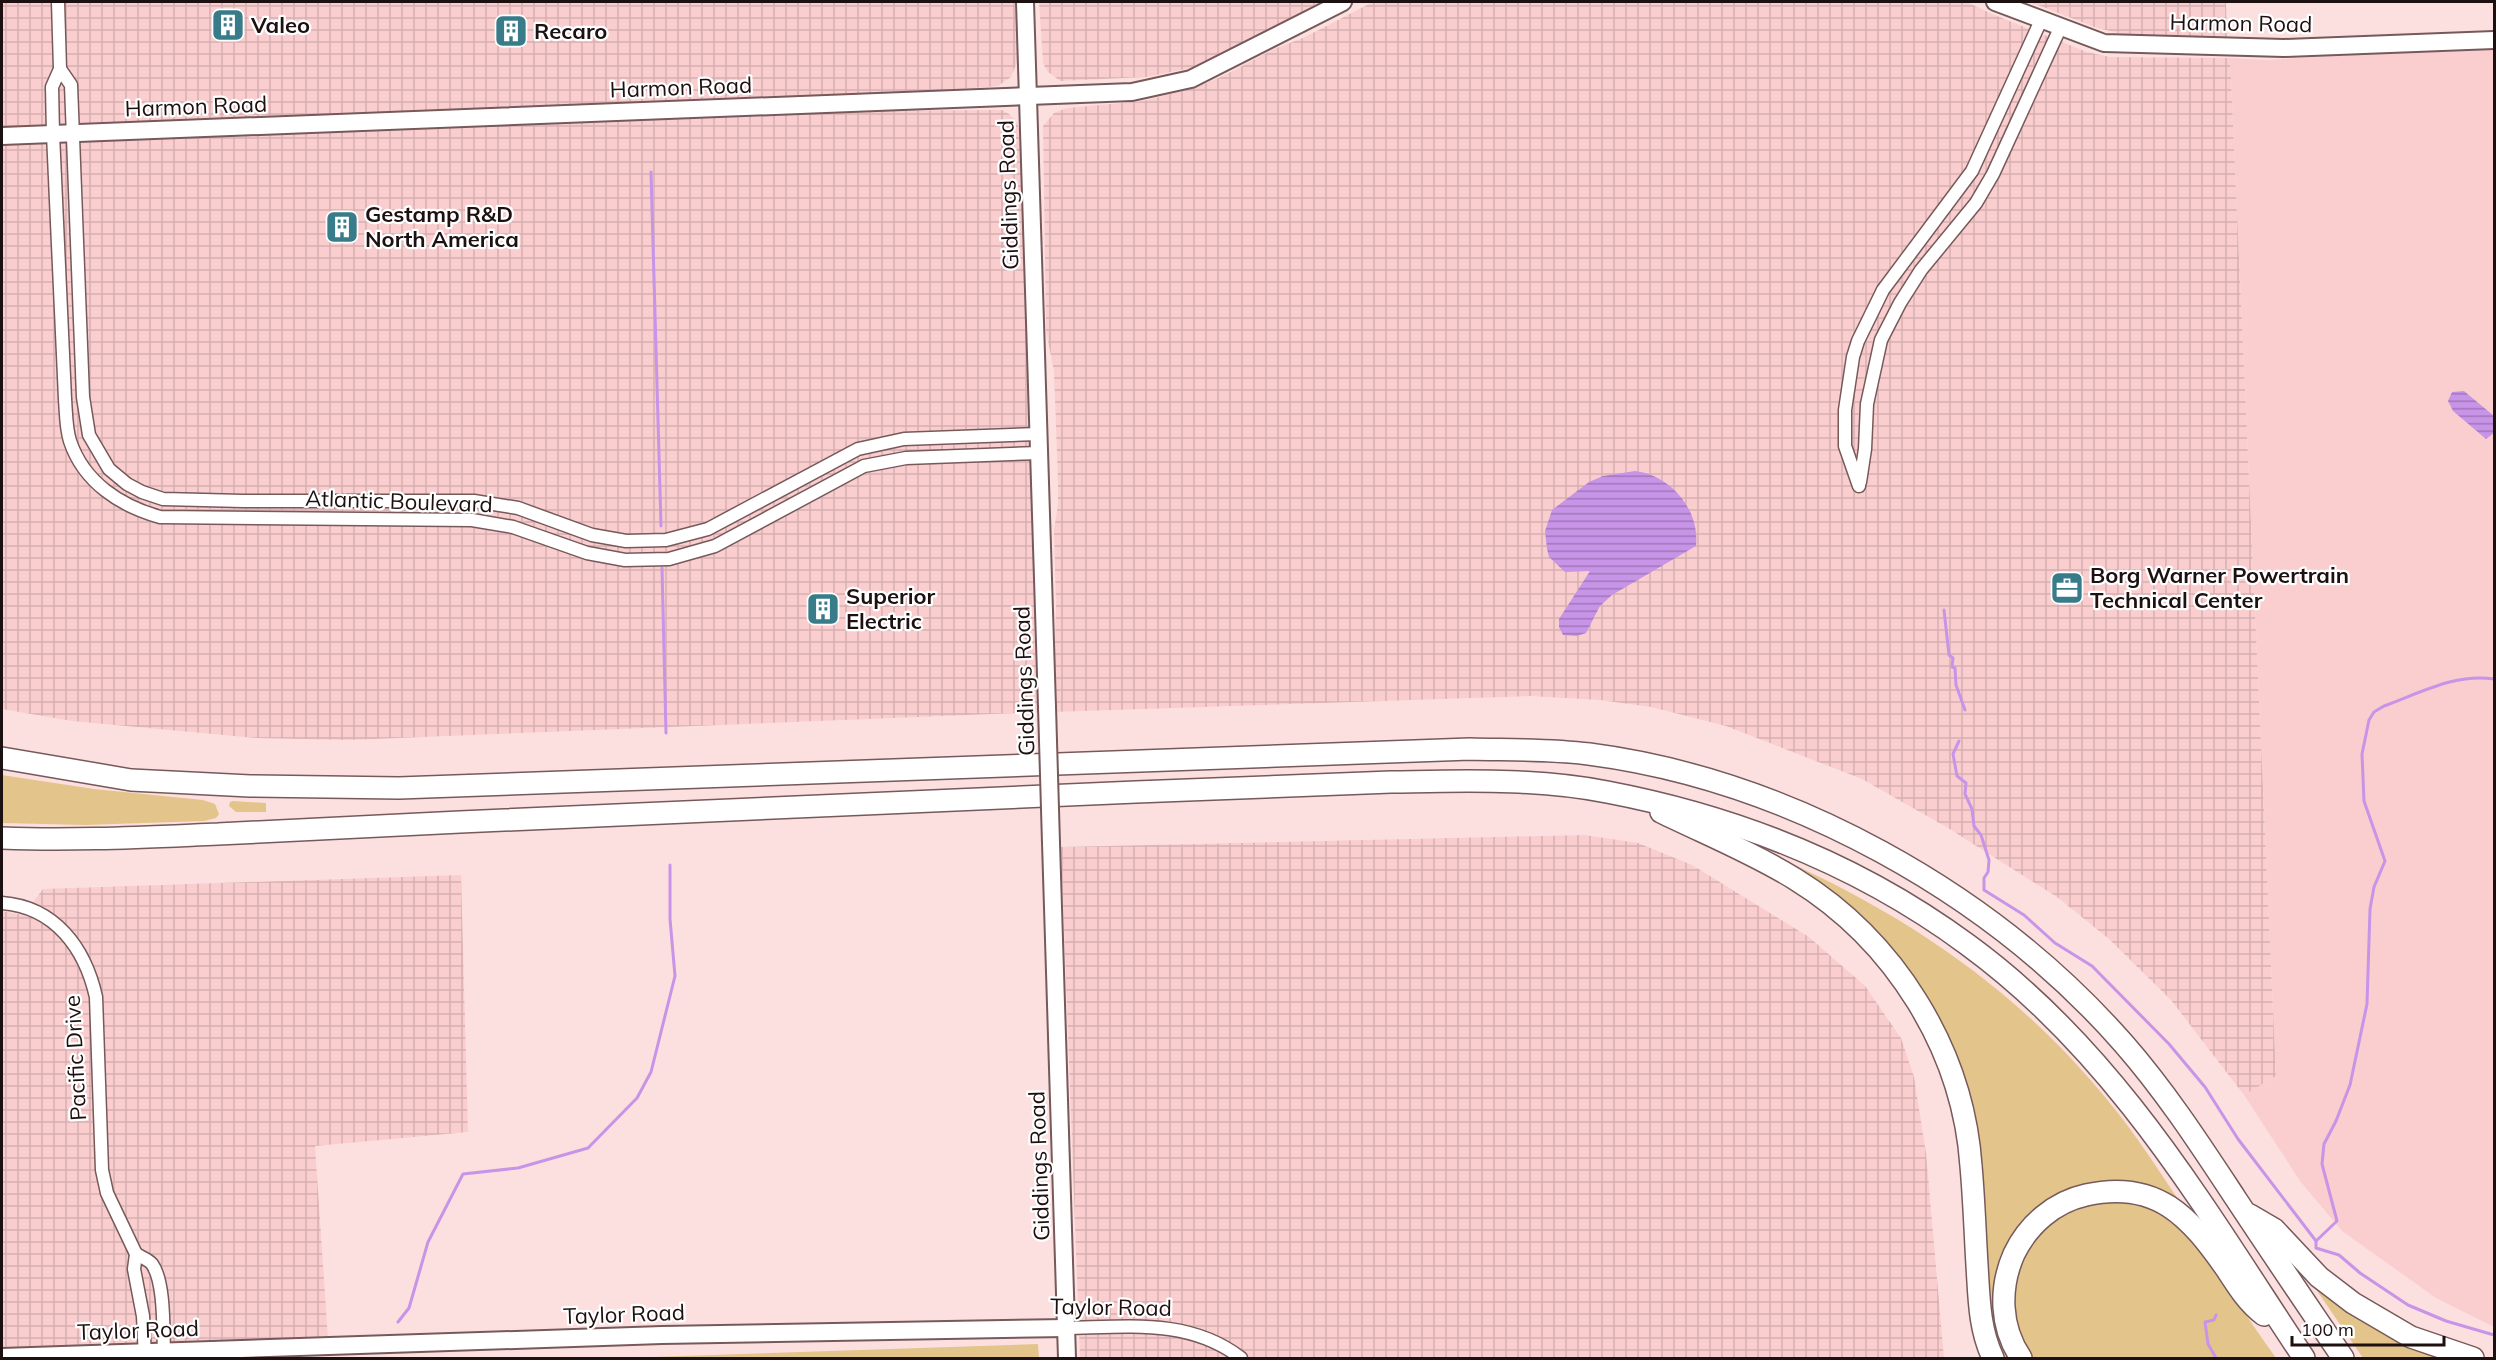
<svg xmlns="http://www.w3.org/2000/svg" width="2496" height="1360" viewBox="0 0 2496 1360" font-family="Mulish,sans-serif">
  <defs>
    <pattern id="industrial-grid" width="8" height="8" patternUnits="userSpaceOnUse" patternTransform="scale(1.5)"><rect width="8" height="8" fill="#facecf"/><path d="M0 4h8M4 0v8" fill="none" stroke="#d6b0b1"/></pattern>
    <pattern id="water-rules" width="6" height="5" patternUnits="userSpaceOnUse" patternTransform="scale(1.5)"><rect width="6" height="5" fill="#c794e7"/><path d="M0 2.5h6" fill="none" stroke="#a177ba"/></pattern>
  </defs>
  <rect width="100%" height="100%" fill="#fce0e0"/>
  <polygon fill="#facecf" points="2494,46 2494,1327 2436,1298 2342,1231 2300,1181 2244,1095 2276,1076 2230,58 2267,60"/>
  <g fill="url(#industrial-grid)">
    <polygon points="2,2 1017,2 1017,62 1011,77 998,86 909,93 2,127"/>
    <polygon points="1039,2 1321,2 1244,44 1191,68 1146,77 1060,81 1047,71 1043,63"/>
    <polygon points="1373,2 1967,2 1992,14 2087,52 2110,57 2230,58 2276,1076 2244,1095 2171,1000 2109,939 2057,897 1948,828 1862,779 1726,726 1651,707 1600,700 1530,696 1053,712 1056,607 1054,530 1058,504 1058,483 1054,371 1046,331 1043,126 1054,113 1067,108 1143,101 1195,88 1223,76 1274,49 1303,38"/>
    <polygon points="2030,2 2226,2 2227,37 2173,39 2123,34 2097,28"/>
    <polygon points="994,110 1002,110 1009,114 1016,121 1019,128 1029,336 1040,712 348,740 256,738 72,721 2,709 2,145 842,111"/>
    <polygon points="1584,835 1638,843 1692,865 1809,937 1865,986 1901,1038 1914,1077 1926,1153 1944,1358 1080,1358 1061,847"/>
    <polygon points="461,875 468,1132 315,1146 328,1339 2,1349 2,911 28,916 34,901 43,889"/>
  </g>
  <g fill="#e3c58b">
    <polygon points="2,775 94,789 203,800 215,804 219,814 216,818 204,821 85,825 2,823"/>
    <polygon points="233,801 266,803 266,812 236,812 229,806 230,802"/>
    <path d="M 1779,858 C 1909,916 2019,991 2109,1102 C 2135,1133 2157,1168 2180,1202 L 2112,1185 L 2012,1243 L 2012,1358 L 1999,1358 L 1993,1346 L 1978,1176 L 1923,998 Z"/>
    <path d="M 2119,1202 C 2174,1205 2200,1249 2229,1290 C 2245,1313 2260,1336 2276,1358 L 2033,1358 C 1999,1311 2012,1242 2065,1214 C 2081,1205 2100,1202 2119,1202 Z"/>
    <polygon points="2311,1282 2450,1358 2363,1358"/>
    <polygon points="1038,1344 1039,1358 622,1358"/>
  </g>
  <g fill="url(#water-rules)">
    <polygon points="2464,391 2494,416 2494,433 2486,439 2453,411 2448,401 2452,392"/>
    <path d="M 1635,471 C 1670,475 1700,509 1696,546 L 1612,595 L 1600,606 L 1586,633 L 1577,636 L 1563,635 L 1559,627 L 1559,619 L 1590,571 L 1565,572 L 1549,557 L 1547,549 L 1545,531 L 1552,510 L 1589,482 L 1603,476 Z"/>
  </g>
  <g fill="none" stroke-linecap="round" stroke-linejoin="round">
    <g stroke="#c794e7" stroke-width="3">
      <polyline points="651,172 661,526"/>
      <polyline points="662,568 666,733"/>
      <polyline points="1944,610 1949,655 1953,658 1952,667 1955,668 1956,685 1965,710"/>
      <polyline points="1959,741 1953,754 1957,776 1966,783 1965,794 1972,809 1974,826 1981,835 1989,860 1988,872 1984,878 1984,890 2024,915 2055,943 2092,966 2169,1044 2205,1087 2238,1139 2316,1241 2316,1248 2339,1255 2360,1273 2408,1305 2446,1321 2494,1335"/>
      <path d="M 2316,1241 L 2337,1221 L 2322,1164 L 2324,1144 L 2336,1121 L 2350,1085 L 2367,1004 L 2370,909 L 2374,887 L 2385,861 L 2364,801 L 2362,754 L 2369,720 L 2374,712 L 2384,706 C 2420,693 2456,673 2494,679"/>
      <polyline points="398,1322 409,1308 428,1242 463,1174 518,1168 588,1148 637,1098 651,1072 675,976 670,919 670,865"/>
      <polyline points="2216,1358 2208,1344 2205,1322 2214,1320 2216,1315"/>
    </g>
    <g stroke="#77595a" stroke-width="15">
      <g id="street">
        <path d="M 58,2 L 60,69 L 52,87 L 53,134 L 65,399 C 66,413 66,429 70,441 C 84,483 121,506 160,517 L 472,520 L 513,527 L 587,553 L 625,560 L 669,559 L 715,546 L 864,466 L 906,458 L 1039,453"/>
        <polyline points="60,69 71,85 80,320 83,397 89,435 109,469 127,484 142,492 163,499 243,501 474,501 518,508 592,535 626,541 666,540 708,529 858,449 904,439 1038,434"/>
        <polyline points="1860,482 1865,449 1867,404 1881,340 1900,303 1921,270 1976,203 1993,174 2061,26"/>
        <polyline points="1859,486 1845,446 1845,410 1853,357 1858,341 1883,290 1972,171 2042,18"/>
        <path d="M 2,903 C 55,907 85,948 96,997 L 102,1170 L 107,1193 L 136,1254 L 134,1269 L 143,1316 L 145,1358"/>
        <path d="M 136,1254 C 141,1257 149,1260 152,1264 C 165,1282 163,1330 164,1352"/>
        <path d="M 1066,1328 C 1127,1327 1189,1318 1241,1358"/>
      </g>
    </g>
    <g stroke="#77595a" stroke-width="20">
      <g id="secondary">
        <polyline points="1025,2 1047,707"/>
        <polyline points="1995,2 2104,43 2284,48 2494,40"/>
        <polyline points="2,136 1132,92 1191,79 1343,2"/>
        <polyline points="1051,843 1067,1358"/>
        <polyline points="2,1357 662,1335 1066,1328"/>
      </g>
    </g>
    <g stroke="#77595a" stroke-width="24">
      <g id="highway">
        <path d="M 2,758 L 131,780 L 250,786 L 399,788 L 1470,749 C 1510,750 1550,749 1589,754 C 1788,780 1991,892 2124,1044 C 2166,1092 2201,1146 2236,1199 C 2271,1252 2307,1305 2343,1358"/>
        <path d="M 1661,812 C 1706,834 1753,853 1795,879 C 1894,940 1963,1049 1971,1166 C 1974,1199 1975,1232 1977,1265 C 1979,1297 1979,1329 1993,1358"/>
        <path d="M 2,838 C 74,841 146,837 218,834 C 299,830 380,826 460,822 C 686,811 911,801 1136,792 C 1221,788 1306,785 1391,782 C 1463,781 1536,778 1607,792 C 1738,817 1861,866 1968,945 C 2116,1053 2205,1209 2304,1358"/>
        <polyline points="2250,1215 2274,1229 2319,1277 2353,1303 2411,1337 2473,1358"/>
        <path d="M 2021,1358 C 2000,1327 1999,1288 2014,1254 C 2028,1225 2054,1202 2086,1195 C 2157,1179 2190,1217 2227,1270 C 2238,1287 2248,1303 2264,1315"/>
      </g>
    </g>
    <use href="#street" stroke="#fff" stroke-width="12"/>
    <use href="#secondary" stroke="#fff" stroke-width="16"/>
    <use href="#highway" stroke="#fff" stroke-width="21"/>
    <g stroke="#77595a" stroke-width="20" stroke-linecap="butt">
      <polyline id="secondary-bridge" points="1047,707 1051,843"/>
    </g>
    <use href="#secondary-bridge" stroke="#fff" stroke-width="16"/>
  </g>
  <defs>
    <g id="building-square" transform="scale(1.725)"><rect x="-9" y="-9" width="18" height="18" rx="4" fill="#387c8a" stroke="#fff"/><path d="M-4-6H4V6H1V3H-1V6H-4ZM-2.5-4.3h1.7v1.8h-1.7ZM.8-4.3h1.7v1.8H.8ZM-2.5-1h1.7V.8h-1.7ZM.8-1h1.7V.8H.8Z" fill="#fff"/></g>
    <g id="office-square" transform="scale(1.725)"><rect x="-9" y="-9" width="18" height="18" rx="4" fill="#387c8a" stroke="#fff"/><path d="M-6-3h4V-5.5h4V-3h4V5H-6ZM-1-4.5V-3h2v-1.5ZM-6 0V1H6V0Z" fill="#fff"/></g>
  </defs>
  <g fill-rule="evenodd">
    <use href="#building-square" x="228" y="25"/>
    <use href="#building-square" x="511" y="31"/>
    <use href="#building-square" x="342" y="227"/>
    <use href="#office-square" x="2067" y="588"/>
    <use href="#building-square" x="823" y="609"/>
  </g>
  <g text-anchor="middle" stroke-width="4.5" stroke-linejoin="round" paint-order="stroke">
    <g font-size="22" fill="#1c1010" stroke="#fff">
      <text transform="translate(2241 23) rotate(1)" y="8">Harmon Road</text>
      <text transform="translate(681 87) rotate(-2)" y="8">Harmon Road</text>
      <text transform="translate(196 106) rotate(-2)" y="8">Harmon Road</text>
      <text transform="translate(1008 195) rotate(-92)" y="8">Giddings Road</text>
      <text transform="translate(399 501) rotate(2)" y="8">Atlantic Boulevard</text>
      <text transform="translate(1024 681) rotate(-92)" y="8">Giddings Road</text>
      <text transform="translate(75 1058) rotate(-93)" y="8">Pacific Drive</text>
      <text transform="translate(1039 1166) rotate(-92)" y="8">Giddings Road</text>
      <text transform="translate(1111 1307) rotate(1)" y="8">Taylor Road</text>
      <text transform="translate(624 1314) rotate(-2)" y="8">Taylor Road</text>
      <text transform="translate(138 1330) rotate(-2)" y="8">Taylor Road</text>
    </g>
    <g font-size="22" font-weight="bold" fill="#1c1010" stroke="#fff" text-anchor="start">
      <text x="251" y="33">Valeo</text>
      <text x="534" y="39">Recaro</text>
      <text x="365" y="222">Gestamp R&amp;D<tspan x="365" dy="25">North America</tspan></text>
      <text x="2090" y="583">Borg Warner Powertrain<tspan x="2090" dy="25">Technical Center</tspan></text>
      <text x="846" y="604">Superior<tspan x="846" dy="25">Electric</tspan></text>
    </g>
  </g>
  <rect width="2496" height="1360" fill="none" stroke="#1c1010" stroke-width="6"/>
  <path d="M2292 1336v9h152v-9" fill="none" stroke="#1c1010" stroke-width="3"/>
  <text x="2301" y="1336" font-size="18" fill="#1c1010" stroke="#ffffff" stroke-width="4.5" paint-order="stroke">100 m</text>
</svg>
